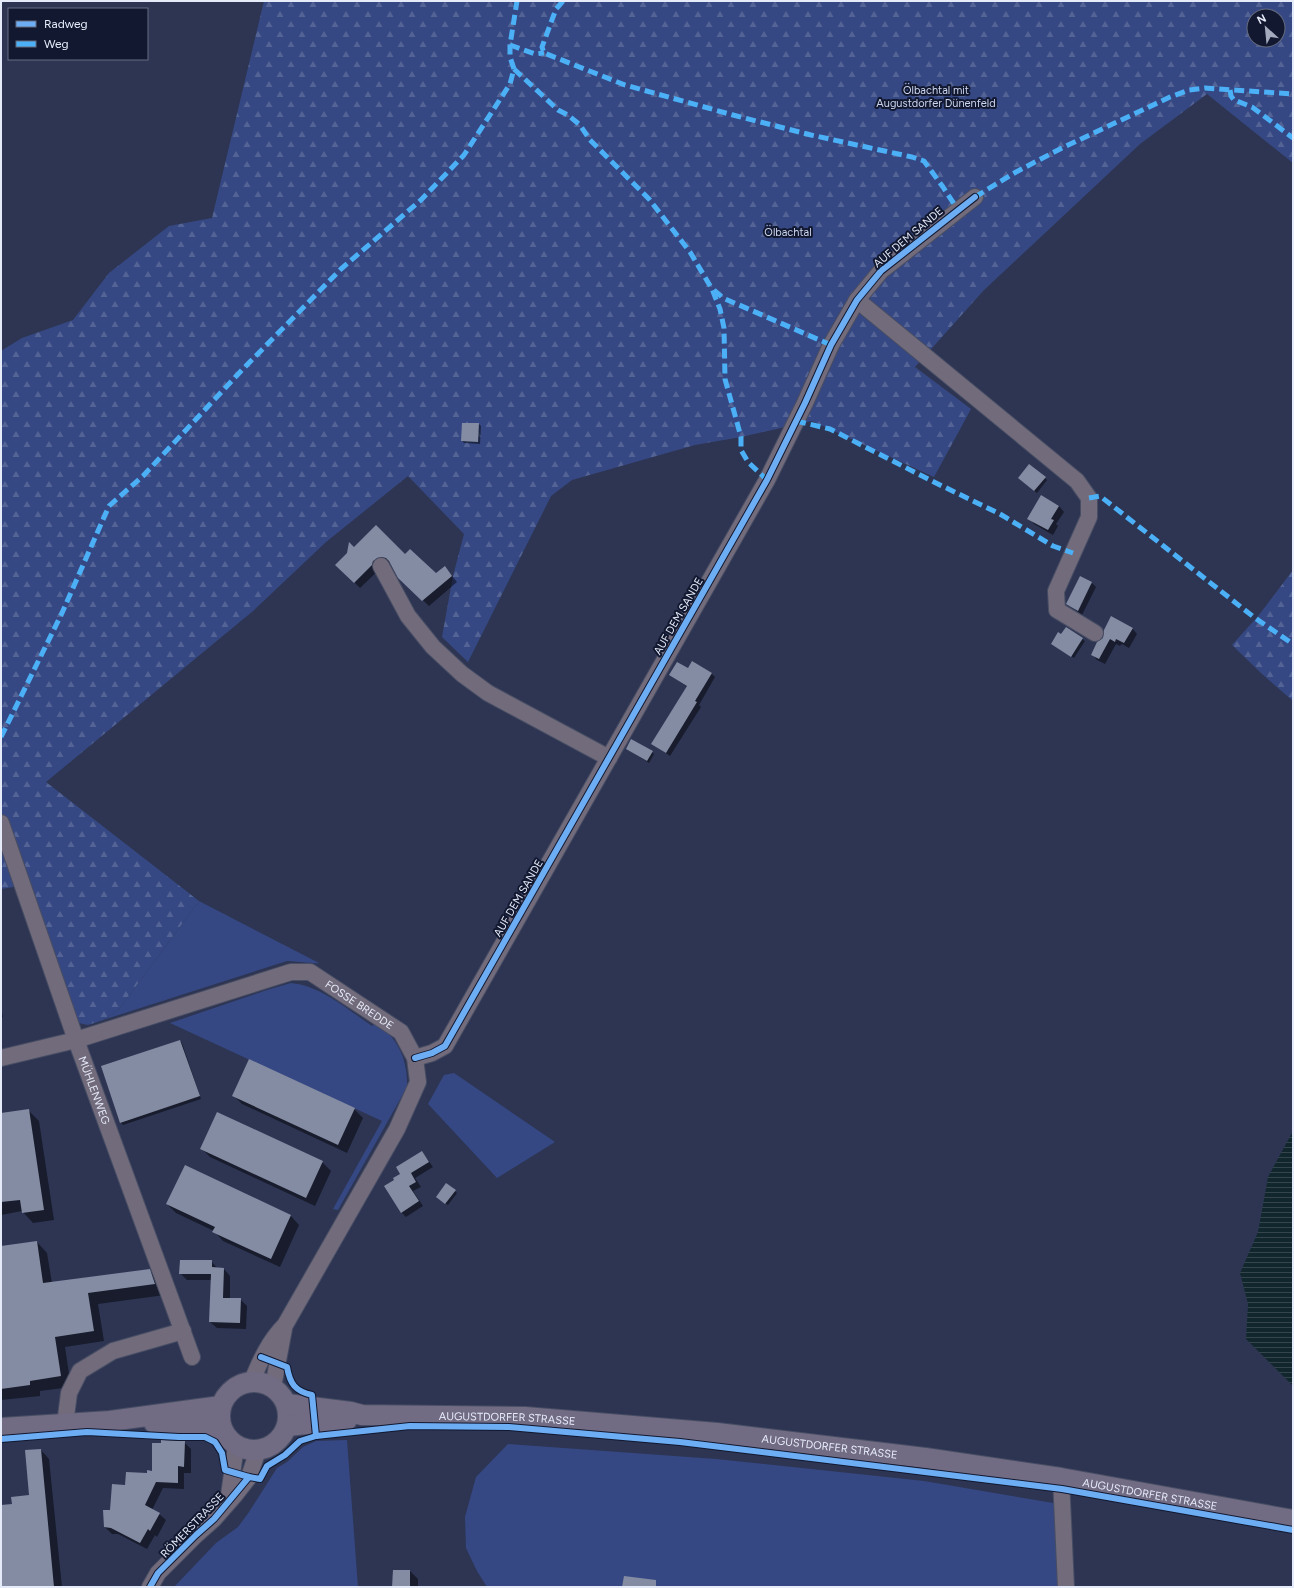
<svg xmlns="http://www.w3.org/2000/svg" width="1294" height="1588" viewBox="0 0 1294 1588" font-family="Figtree,sans-serif">
  <defs>
    <pattern id="forest-firs" width="22" height="20" patternUnits="userSpaceOnUse"><rect width="22" height="20" fill="#364883"/><path d="M5 1l3.5 6h-7zM16 11l3.5 6h-7z" fill="#536395"/></pattern>
    <pattern id="water-rules" width="6" height="5" patternUnits="userSpaceOnUse"><rect width="6" height="5" fill="#11272d"/><path d="M0 2.5h6" fill="none" stroke="#34464c"/></pattern>
  </defs>
  <rect width="100%" height="100%" fill="#2d3553"/>
  <g fill="#364883">
    <path d="M 199,901 L 319,963 C 315,964 293,961 287,961 L 103,1020 L 119,1009 Z"/>
    <path d="M 291,983 C 321,986 347,1009 372,1026 L 375,1023 C 398,1037 408,1060 407,1087 L 338,1210 L 333,1209 L 382,1121 L 170,1023 L 267,990 Z"/>
    <polygon points="454,1073 555,1142 497,1178 428,1104 444,1075"/>
    <polygon points="347,1440 358,1587 174,1587 216,1543 238,1527 249,1512 277,1468 287,1462 303,1447 316,1441"/>
    <polygon points="508,1444 716,1459 924,1481 1059,1504 1062,1587 487,1587 477,1571 466,1548 465,1517 476,1477"/>
  </g>
  <g fill="url(#forest-firs)" fill-rule="evenodd">
    <path d="M 264,1 L 1293,1 L 1293,163 L 1207,94 L 1140,144 L 1045,233 L 984,290 L 915,367 L 971,409 L 934,477 L 812,421 L 741,437 L 695,445 L 572,480 L 551,496 L 468,662 L 442,637 L 453,576 L 464,534 L 408,476 L 326,542 L 253,611 L 46,782 L 199,901 L 119,1009 L 103,1020 L 88,1025 L 74,1022 L 19,886 L 1,889 L 1,351 L 22,338 L 73,320 L 109,273 L 169,226 L 212,218 ZM 1254,16 L 1278,16 L 1278,40 L 1254,40 Z"/>
    <polygon points="1293,570 1293,701 1261,673 1232,645 1259,615"/>
  </g>
  <polygon fill="url(#water-rules)" points="1293,1131 1293,1386 1246,1339 1248,1304 1240,1273 1258,1232 1268,1177"/>
  <g fill="#0007">
    <polygon points="479,424 481,426 480,444 464,443 462,441"/>
    <polygon points="1045,478 1047,480 1037,493 1021,480"/>
    <polygon points="1041,496 1059,506 1064,512 1056,524 1058,526 1053,535 1034,524 1029,518"/>
    <polygon points="354,548 405,556 436,574 445,568 457,582 429,606 399,577 391,563 387,562 360,588 337,565"/>
    <polygon points="1092,583 1096,587 1082,615 1067,603"/>
    <polygon points="1132,628 1137,634 1129,648 1122,644 1120,646 1116,644 1105,664 1097,660 1092,654 1104,638"/>
    <polygon points="1082,639 1085,641 1074,658 1052,644"/>
    <polygon points="688,670 711,673 715,677 699,705 701,707 670,756 653,744 688,687 670,675"/>
    <polygon points="627,749 652,752 654,754 649,763"/>
    <polygon points="1,1008 3,1017 1,1018"/>
    <polygon points="180,1041 182,1043 201,1099 123,1125 120,1122"/>
    <polygon points="233,1095 354,1109 363,1118 347,1153 242,1104"/>
    <polygon points="28,1110 39,1121 54,1220 33,1223 22,1211 1,1215 1,1114"/>
    <polygon points="202,1149 322,1162 331,1171 315,1206 210,1157"/>
    <polygon points="422,1152 433,1167 415,1178 421,1187 413,1191 423,1206 406,1217 401,1212 402,1174"/>
    <polygon points="455,1191 457,1193 448,1205 439,1199"/>
    <polygon points="167,1204 290,1215 299,1225 280,1267 223,1241 214,1231 176,1213"/>
    <polygon points="37,1242 47,1253 52,1283 149,1270 160,1281 165,1295 98,1304 104,1341 65,1347 71,1387 40,1391 40,1396 1,1400 1,1247"/>
    <polygon points="211,1261 218,1269 224,1269 230,1276 230,1299 240,1299 247,1306 246,1329 217,1328 210,1322 212,1280 187,1280 180,1273"/>
    <polygon points="184,1442 191,1449 191,1473 184,1473 184,1489 163,1488 152,1510 159,1514 166,1520 157,1537 155,1535 147,1549 118,1534 112,1534 105,1527 111,1510 126,1486 153,1472"/>
    <polygon points="41,1450 49,1459 62,1587 1,1587 1,1515 30,1496"/>
    <polygon points="410,1571 418,1579 418,1587 385,1587 394,1586"/>
  </g>
  <g fill="#848ca3">
    <polygon points="462,423 479,423 478,442 461,441"/>
    <polygon points="1029,464 1046,477 1034,491 1018,478"/>
    <polygon points="1041,495 1059,506 1051,519 1054,520 1048,530 1027,519"/>
    <polygon points="376,525 405,554 410,549 436,573 445,566 452,576 422,601 398,578 389,561 386,558 381,557 373,561 372,565 354,583 335,565 347,553 349,542 354,547"/>
    <polygon points="1080,576 1092,582 1078,611 1066,604"/>
    <polygon points="1111,616 1133,628 1124,643 1116,639 1115,642 1110,639 1099,659 1091,655 1097,642 1103,638 1104,630"/>
    <polygon points="1066,627 1083,638 1071,657 1051,644 1058,632 1061,634"/>
    <polygon points="692,661 712,673 695,701 697,702 666,753 651,744 687,686 669,675 677,662 688,668"/>
    <polygon points="631,739 653,751 647,761 626,749"/>
    <polygon points="180,1040 200,1096 120,1123 101,1066"/>
    <polygon points="249,1059 355,1108 338,1145 232,1096"/>
    <polygon points="29,1109 44,1210 22,1213 20,1200 1,1202 1,1113"/>
    <polygon points="217,1112 323,1161 306,1198 200,1149"/>
    <polygon points="422,1151 429,1162 411,1173 416,1182 409,1186 419,1201 401,1213 384,1186 394,1180 393,1178 400,1174 396,1167"/>
    <polygon points="185,1165 291,1215 271,1259 212,1232 215,1227 166,1204"/>
    <polygon points="446,1183 456,1190 445,1204 436,1197"/>
    <polygon points="37,1241 43,1283 150,1269 155,1284 88,1293 94,1331 55,1337 61,1376 30,1381 30,1385 1,1389 1,1246"/>
    <polygon points="180,1260 212,1260 212,1267 224,1268 223,1298 241,1298 240,1323 209,1322 211,1274 179,1274"/>
    <polygon points="161,1440 185,1441 184,1467 178,1466 178,1483 156,1482 145,1505 160,1513 150,1531 148,1529 140,1543 111,1528 104,1527 103,1510 110,1510 112,1484 125,1485 126,1472 147,1473 147,1470 152,1471 152,1443 161,1443"/>
    <polygon points="41,1449 54,1587 1,1587 1,1505 12,1504 11,1497 29,1495 25,1450"/>
    <polygon points="393,1570 410,1570 410,1587 392,1587"/>
    <polygon points="624,1576 656,1580 656,1587 622,1587"/>
  </g>
  <g fill="none" stroke-linecap="round" stroke-linejoin="round">
    <g stroke="#474d63" stroke-width="18">
      <g id="minor">
        <polyline points="857,300 1077,481 1089,498 1089,517 1056,591 1057,610 1095,633"/>
        <polyline points="381,566 408,616 433,647 462,674 488,693 609,758"/>
        <path id="s1" d="M 1,823 L 76,1040 L 192,1357"/>
        <path id="s2" d="M 1,1058 L 76,1040 L 291,972 L 310,972 L 401,1032 L 415,1058 L 418,1082 L 397,1129 L 285,1325 C 269,1341 260,1361 252,1381"/>
        <polyline points="415,1058 432,1053 445,1046 767,480 805,403 831,345 857,300 881,271 975,197"/>
        <polyline points="273,1387 284,1329"/>
        <polyline points="65,1424 69,1393 80,1371 113,1351 183,1331"/>
        <polyline points="1061,1478 1066,1587"/>
        <polyline points="228,1502 236,1446"/>
        <polyline points="150,1587 158,1573 196,1535 214,1519 235,1495 249,1477 258,1450"/>
      </g>
    </g>
    <g stroke="#474d63" stroke-width="22">
      <g id="major">
        <circle cx="254" cy="1416" r="34"/>
        <path id="s3" d="M 287,1404 L 351,1412 L 362,1415 L 525,1417 L 717,1433 L 925,1458 L 1061,1478 L 1293,1520"/>
        <polyline points="154,1423 221,1428"/>
        <polyline points="287,1426 347,1420"/>
        <polyline points="1,1428 110,1421 221,1406"/>
      </g>
    </g>
    <use href="#minor" stroke="#726b7c" stroke-width="16"/>
    <use href="#major" stroke="#716b83" stroke-width="20"/>
    <g stroke="#4cb0f7" stroke-width="5" stroke-dasharray="10 5" stroke-linecap="butt">
      <polyline points="563,1 556,9 542,47 544,53 625,85 733,115 811,135 912,157 924,161 943,187 958,210"/>
      <polyline points="510,45 535,54 544,53"/>
      <polyline points="514,69 558,110 568,115 580,125 590,140 649,199 690,252 712,289 720,309 724,328 725,379 741,437 741,450 748,462 767,480"/>
      <polyline points="1230,90 1231,96 1234,100 1252,107 1293,138"/>
      <polyline points="975,197 1016,172 1062,148 1170,97 1189,90 1205,88 1293,94"/>
      <polyline points="714,290 723,298 831,345"/>
      <polyline points="796,421 830,429 934,482 1000,514 1053,546 1073,553"/>
      <polyline points="1089,498 1100,496 1255,618 1293,644"/>
      <polyline points="1,737 62,613 109,506 143,476 242,370 341,269 421,200 464,155 510,84 514,69 510,57 510,45 517,1"/>
    </g>
    <g stroke="#111830" stroke-width="8">
      <g id="cycleway">
        <polyline points="415,1058 432,1053 445,1046 767,480 805,403 831,345 857,300 881,271 975,197"/>
        <path d="M 261,1357 L 287,1367 C 290,1384 295,1391 312,1395 L 316,1436"/>
        <polyline points="1,1439 87,1432 179,1437 205,1437 215,1442 222,1453 225,1470 249,1477 260,1479 267,1466 285,1455 300,1441 316,1436 410,1426 509,1427 680,1442 1062,1489 1293,1530"/>
        <polyline points="150,1587 158,1573 196,1535 214,1519 249,1477"/>
      </g>
    </g>
    <use href="#cycleway" stroke="#6dadf4" stroke-width="6"/>
  </g>
  <g text-anchor="middle" stroke-width="4" stroke-linejoin="round" paint-order="stroke">
    <g font-size="11" fill="#cbd5ed" stroke="#111830">
      <text x="936" y="94">Ölbachtal mit<tspan x="936" dy="13">Augustdorfer Dünenfeld</tspan></text>
      <text x="788" y="236">Ölbachtal</text>
    </g>
    <g font-size="11" fill="#e6ebf9" stroke="#111830">
      <text transform="translate(908 237) rotate(-40)" y="4">AUF DEM SANDE</text>
      <text transform="translate(678 616) rotate(-60)" y="4">AUF DEM SANDE</text>
      <text transform="translate(518 898) rotate(-60)" y="4">AUF DEM SANDE</text>
      <text dy="4" stroke="none"><textPath href="#s2" startOffset="381">FOSSE BREDDE</textPath></text>
      <text dy="4" stroke="none"><textPath href="#s1" startOffset="283">MÜHLENWEG</textPath></text>
      <text dy="4" stroke="none"><textPath href="#s3" startOffset="221">AUGUSTDORFER STRASSE</textPath></text>
      <text dy="4" stroke="none"><textPath href="#s3" startOffset="545">AUGUSTDORFER STRASSE</textPath></text>
      <text dy="4" stroke="none"><textPath href="#s3" startOffset="869">AUGUSTDORFER STRASSE</textPath></text>
      <text transform="translate(192 1525) rotate(-46)" y="4">RÖMERSTRASSE</text>
    </g>
  </g>
  <rect width="1294" height="1588" fill="none" stroke="#e6ebf9" stroke-width="4"/>
  <rect x="8" y="8" width="140" height="52" fill="#111830" stroke="#666c80"/>
  <rect x="16" y="21" width="20" height="6" fill="#6dadf4" stroke="#666c80"/>
  <text x="44" y="28" font-size="12" fill="#e6ebf9">Radweg</text>
  <rect x="16" y="41" width="20" height="6" fill="#4cb0f7" stroke="#666c80"/>
  <text x="44" y="48" font-size="12" fill="#e6ebf9">Weg</text>
  <g transform="translate(1266 28) rotate(333)"><circle r="19" fill="#111830" stroke="#666c80"/>
  <path d="M0-3L7 15L0 10L-7 15Z" fill="#a5abbf"/>
  <text y="-6" font-size="11" font-weight="bold" text-anchor="middle" fill="#e6ebf9">N</text>
  </g>
</svg>
